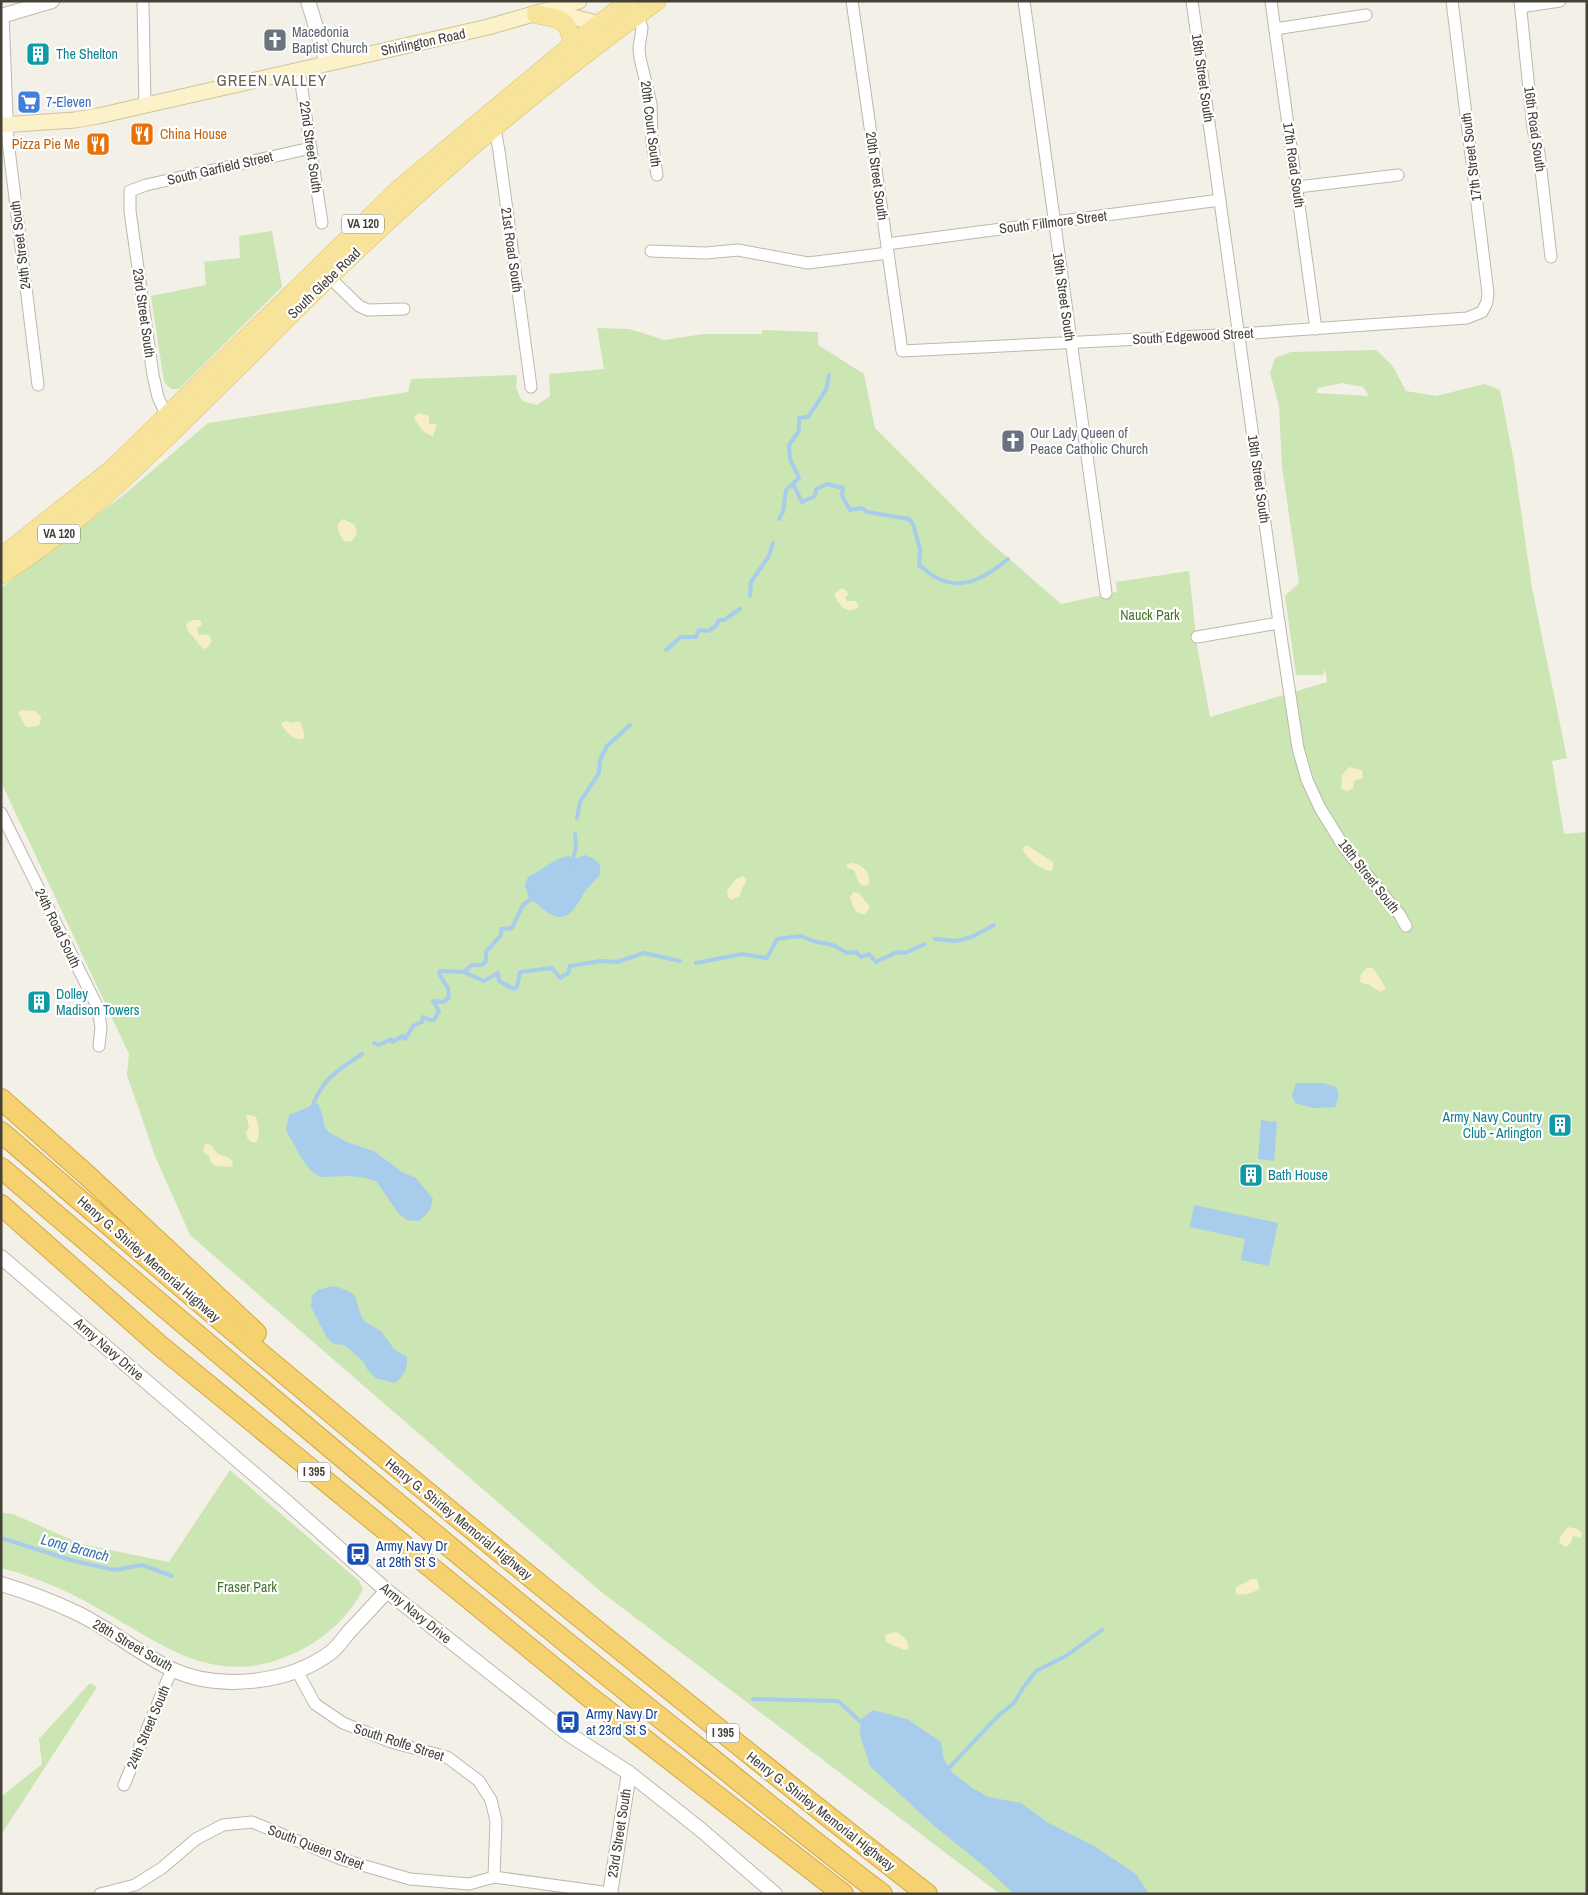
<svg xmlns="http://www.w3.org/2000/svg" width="1588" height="1895" viewBox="0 0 1588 1895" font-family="'Archivo Narrow',sans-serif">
  <rect width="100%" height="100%" fill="#f3f0e8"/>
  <g fill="#cbe5b3" fill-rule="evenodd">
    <polygon points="272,231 282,287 179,389 171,389 164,382 151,296 206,285 204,262 240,258 239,236"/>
    <path d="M 597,328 L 629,329 L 665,340 L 703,334 L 762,334 L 762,330 L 818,332 L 818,345 L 864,374 L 875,428 L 983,536 L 1061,604 L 1117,592 L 1116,582 L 1189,571 L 1197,645 L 1210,717 L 1327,682 L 1325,669 L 1323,675 L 1296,675 L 1285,596 L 1299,583 L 1282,467 L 1279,406 L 1270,373 L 1275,358 L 1291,352 L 1376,350 L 1392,365 L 1406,391 L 1436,396 L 1485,384 L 1500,390 L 1514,462 L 1532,588 L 1567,758 L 1552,761 L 1564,834 L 1587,832 L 1587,1894 L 1000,1894 L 600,1591 L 190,1235 L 155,1156 L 127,1075 L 129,1054 L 1,782 L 1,588 L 126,493 L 208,423 L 408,392 L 411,379 L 517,375 L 516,388 L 522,401 L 537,405 L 550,396 L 549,374 L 604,369 ZM 1342,383 L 1363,387 L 1369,396 L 1316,393 L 1318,388 Z"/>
    <path d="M 230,1470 L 359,1581 L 363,1589 C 350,1616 325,1638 299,1651 C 218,1691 167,1647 99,1609 C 69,1591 35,1577 1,1568 L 1,1513 L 13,1514 L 81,1544 L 169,1562 Z"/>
    <polygon points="90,1683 97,1687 1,1835 1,1797 42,1764 39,1739"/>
  </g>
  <g fill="#f5eec6">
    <path d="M 418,413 L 429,416 L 429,424 L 437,424 L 433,436 C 424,434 418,426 414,417 Z"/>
    <path d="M 343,519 L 355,525 L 357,534 L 352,541 L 346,542 L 343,540 C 339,532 334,524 343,519 Z"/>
    <path d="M 842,588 L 847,591 L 848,595 L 845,598 L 847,601 L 855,601 L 858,604 L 858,608 C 846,615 839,605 834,594 Z"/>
    <polygon points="195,620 200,620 202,624 197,629 199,635 208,634 212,641 207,648 203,649 189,632 186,626 188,622"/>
    <polygon points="21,710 35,711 41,716 40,724 38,726 26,727 18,713"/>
    <path d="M 286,721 L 293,723 L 297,721 L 301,723 L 305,737 L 303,739 C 294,741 284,731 281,723 Z"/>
    <polygon points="1349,767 1362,770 1363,778 1354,781 1353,788 1348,791 1341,789 1342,775"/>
    <path d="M 1024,846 L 1028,846 L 1053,862 L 1053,869 L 1050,871 C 1039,868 1028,860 1023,850 Z"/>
    <path d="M 851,863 C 863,864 871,873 869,884 L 864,886 L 859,883 L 854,870 L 847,868 L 847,865 Z"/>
    <polygon points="743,876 746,879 746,883 743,886 740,896 731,900 728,897 727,891 736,879"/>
    <path d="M 853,892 L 859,893 L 870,907 L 865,914 C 855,915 852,905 850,897 Z"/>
    <polygon points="1367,968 1373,968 1386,988 1381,992 1370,986 1369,984 1365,984 1360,982 1361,974"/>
    <path d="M 251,1115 L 256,1117 C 259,1125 260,1134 257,1142 L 251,1142 L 247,1137 L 246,1132 L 249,1128 L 246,1115 Z"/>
    <polygon points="206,1144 211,1145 218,1154 229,1158 233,1162 232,1167 214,1166 210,1161 210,1157 203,1152 204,1147"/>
    <polygon points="1568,1527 1578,1529 1582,1534 1581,1538 1573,1536 1570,1544 1566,1547 1559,1543 1561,1535"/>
    <polygon points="1251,1579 1257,1579 1260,1589 1248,1594 1237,1595 1235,1588"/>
    <path d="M 895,1632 C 902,1634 910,1641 908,1649 L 904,1650 L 886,1642 L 885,1635 Z"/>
  </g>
  <g fill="#a7ccec">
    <path d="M 585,855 L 592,858 L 600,864 L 600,875 C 595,880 590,885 586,890 C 578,902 570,924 552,915 C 543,911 538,902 529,899 L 525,885 L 528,877 C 543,870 551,860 568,856 L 575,859 Z"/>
    <polygon points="1296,1083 1323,1083 1336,1087 1339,1095 1335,1107 1314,1108 1295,1103 1292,1095"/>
    <path d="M 318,1103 L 322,1114 L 325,1128 L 330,1133 L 349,1143 L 374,1151 L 402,1172 L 416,1178 L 433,1199 C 431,1210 427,1215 418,1221 L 407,1220 L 399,1214 L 376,1181 L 366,1178 L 349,1176 L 321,1177 L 312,1172 L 302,1159 L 286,1130 L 289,1115 Z"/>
    <polygon points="1261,1120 1277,1122 1274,1161 1258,1159"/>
    <polygon points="1194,1205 1278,1223 1269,1266 1241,1260 1245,1239 1190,1227"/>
    <path d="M 333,1286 C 365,1295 351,1297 364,1321 L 381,1331 L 394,1349 L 407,1357 C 408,1368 404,1376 395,1383 L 376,1378 L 367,1369 L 363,1361 L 349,1349 L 344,1345 L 334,1344 L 327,1338 L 311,1307 L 312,1296 L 318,1290 Z"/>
    <polygon points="873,1710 907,1719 941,1742 944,1760 953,1773 971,1787 988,1797 1021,1803 1047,1822 1094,1846 1136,1874 1149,1894 1013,1893 984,1866 933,1825 870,1766 860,1735 861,1719"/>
  </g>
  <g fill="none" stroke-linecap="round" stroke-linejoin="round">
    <g stroke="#a7ccec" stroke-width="4">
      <path d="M 793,484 L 802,502 L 815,496 L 816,489 L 827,484 L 843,488 L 842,496 L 850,510 L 862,508 L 867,512 L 909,519 L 913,524 L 920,549 L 919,565 C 926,570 932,576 939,579 C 965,591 989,575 1008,559"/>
      <polyline points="779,519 783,512 786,490 799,478 790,459 789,445 799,431 799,418 808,417 826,390 829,375"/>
      <polyline points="750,596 751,582 769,556 773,543"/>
      <polyline points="666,650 681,637 696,637 699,630 708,631 716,626 719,620 724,620 740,609"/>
      <polyline points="577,818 580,802 599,773 600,760 607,746 630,725"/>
      <polyline points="572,863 576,848 575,834"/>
      <polyline points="935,939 956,941 972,937 994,925"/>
      <polyline points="696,963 742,954 767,958 777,939 801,936 813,941 833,945 847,953 856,952 861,957 869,954 876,962 897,952 905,953 925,944"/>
      <polyline points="464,972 484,981 498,973 499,981 514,989 517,987 520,972 552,968 560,978 568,973 570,966 601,961 617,962 644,953 680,961"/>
      <polyline points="374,1043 379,1045 391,1039 392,1042 403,1036 405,1039 413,1026 422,1022 423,1017 429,1020 434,1020 439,1011 433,1001 444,1002 449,997 448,988 439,974 440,971 464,972 472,965 482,965 486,961 486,952 501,935 501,929 512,928 523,905 533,898"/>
      <path d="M 311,1110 C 322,1078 336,1072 362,1054"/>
      <polyline points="1,1538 74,1561 115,1570 142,1565 172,1576"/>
      <polyline points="753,1699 838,1701 862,1723"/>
      <polyline points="946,1771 998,1716 1014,1703 1023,1688 1036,1671 1066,1656 1102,1630"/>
    </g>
    <g stroke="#beb8ab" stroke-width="13">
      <g id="minor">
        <polyline points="143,1 145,106"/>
        <polyline points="852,1 902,351 1239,334 1467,318 1482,312 1487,302 1488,293 1452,1"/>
        <polyline points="1024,1 1106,593"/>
        <polyline points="1192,1 1279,623 1298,748 1307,780 1320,808 1344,847 1400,915 1406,926"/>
        <polyline points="1271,1 1316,329"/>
        <polyline points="1520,1 1533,129 1539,153 1551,257"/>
        <polyline points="1521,7 1560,1"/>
        <polyline points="3,15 8,141 38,385"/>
        <polyline points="638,15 642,28 639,48 640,58 651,104 652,141 657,175"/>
        <polyline points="1275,29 1366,15"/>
        <polyline points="299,70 322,223"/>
        <polyline points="491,123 495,129 499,151 531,387"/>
        <polyline points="1298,187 1398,175"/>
        <polyline points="887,244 1220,200"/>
        <polyline points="651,251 706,253 738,250 808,263 888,253"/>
        <polyline points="325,273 359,306 368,310 404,309"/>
        <polyline points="169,421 158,397 153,375 130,211 130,191 146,185 311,148"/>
        <polyline points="1197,637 1279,623"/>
        <polyline points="1,813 98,1008 101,1028 99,1046"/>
        <polyline points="297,1671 315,1704 343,1723 391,1742 447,1757 479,1781 491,1800 496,1821 494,1877"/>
        <polyline points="124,1785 172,1669"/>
        <polyline points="100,1894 135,1885 162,1868 196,1839 223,1825 252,1822 341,1859 410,1879 469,1884 494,1877 610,1893"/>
      </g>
    </g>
    <g stroke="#beb8ab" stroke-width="16">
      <g id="tertiary">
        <polyline points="308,1 327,63"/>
        <polyline points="1,16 52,1"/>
        <polyline points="1,1257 289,1504 387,1591 567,1733 629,1773 700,1829 775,1894"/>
        <path d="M 1,1584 C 28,1592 54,1602 79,1614 C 111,1630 139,1653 171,1669 C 218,1691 288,1684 330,1653 C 337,1648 343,1639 348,1633 C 361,1619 374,1605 387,1591"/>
        <polyline points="610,1894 629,1773"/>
      </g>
    </g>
    <g stroke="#d0c599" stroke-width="17">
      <g id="secondary">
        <polyline points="550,14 561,14 608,26"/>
        <polyline points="1,125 75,120 98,116 488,27 579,1"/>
      </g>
    </g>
    <g stroke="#dcc26c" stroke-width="19">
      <g id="primary">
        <path d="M 536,14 C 560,20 567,16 573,44"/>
        <polyline points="1,557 111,470 400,188 573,44 629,1"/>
        <path d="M 1,575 C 61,537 113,490 163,441 C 219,387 273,332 328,278 C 431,178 541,84 657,1"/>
      </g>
    </g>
    <g stroke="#d4a740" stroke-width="22">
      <g id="motorway">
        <polyline points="1,1099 89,1177 256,1333"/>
        <path d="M 1,1132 C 198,1303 399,1471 602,1635 C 710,1722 817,1809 927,1894"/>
        <path d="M 1,1168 C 232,1365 464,1563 702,1751 C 762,1799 821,1848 882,1894"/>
        <polyline points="1,1205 159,1345 587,1695 843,1894"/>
      </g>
    </g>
    <use href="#minor" stroke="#fff" stroke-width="11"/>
    <use href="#tertiary" stroke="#fff" stroke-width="14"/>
    <use href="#secondary" stroke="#fbf2c9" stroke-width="15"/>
    <use href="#primary" stroke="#f8e39b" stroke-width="18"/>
    <use href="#motorway" stroke="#f5d170" stroke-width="20"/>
  </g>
  <defs>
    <g id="church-square" transform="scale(1.25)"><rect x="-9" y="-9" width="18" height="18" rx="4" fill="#6b7280" stroke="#fff"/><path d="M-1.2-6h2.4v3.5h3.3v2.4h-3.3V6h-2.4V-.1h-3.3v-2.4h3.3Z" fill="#fff"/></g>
    <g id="building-square" transform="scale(1.25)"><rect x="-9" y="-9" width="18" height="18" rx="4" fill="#0f9aa8" stroke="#fff"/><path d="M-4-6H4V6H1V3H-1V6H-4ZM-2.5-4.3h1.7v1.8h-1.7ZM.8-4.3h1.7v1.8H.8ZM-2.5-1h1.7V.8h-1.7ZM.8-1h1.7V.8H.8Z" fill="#fff"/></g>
    <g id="supermarket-square" transform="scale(1.25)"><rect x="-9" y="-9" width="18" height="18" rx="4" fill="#3f7fe0" stroke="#fff"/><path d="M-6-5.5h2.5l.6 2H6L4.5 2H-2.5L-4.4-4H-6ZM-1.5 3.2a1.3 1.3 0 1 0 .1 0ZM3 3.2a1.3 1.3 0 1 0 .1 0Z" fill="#fff"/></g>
    <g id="restaurant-square" transform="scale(1.25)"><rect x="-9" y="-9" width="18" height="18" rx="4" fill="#e8710a" stroke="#fff"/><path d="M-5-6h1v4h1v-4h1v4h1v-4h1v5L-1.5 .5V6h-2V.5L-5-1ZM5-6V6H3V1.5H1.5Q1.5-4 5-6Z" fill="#fff"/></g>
    <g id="bus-square" transform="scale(1.25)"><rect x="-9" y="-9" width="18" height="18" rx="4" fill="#1a4fb4" stroke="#fff"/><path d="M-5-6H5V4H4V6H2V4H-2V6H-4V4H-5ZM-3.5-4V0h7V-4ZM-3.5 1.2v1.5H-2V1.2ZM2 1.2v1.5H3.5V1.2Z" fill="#fff"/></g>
  </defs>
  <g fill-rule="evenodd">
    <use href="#church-square" x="275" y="40"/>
    <use href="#building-square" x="38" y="54"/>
    <use href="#supermarket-square" x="29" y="102"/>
    <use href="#restaurant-square" x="142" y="134"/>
    <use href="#restaurant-square" x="98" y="144"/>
    <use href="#church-square" x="1013" y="441"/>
    <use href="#building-square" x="39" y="1002"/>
    <use href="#building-square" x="1560" y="1125"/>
    <use href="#building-square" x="1251" y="1175"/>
    <use href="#bus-square" x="358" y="1554"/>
    <use href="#bus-square" x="568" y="1722"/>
  </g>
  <g text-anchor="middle" stroke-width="4.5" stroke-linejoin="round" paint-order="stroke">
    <g fill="#fff" stroke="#7d7a73" stroke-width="1">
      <rect x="342" y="214.5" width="42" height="19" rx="4"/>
      <rect x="38" y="524.5" width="42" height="19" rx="4"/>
      <rect x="298" y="1462.5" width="32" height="19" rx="4"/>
      <rect x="707" y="1723.5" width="32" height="19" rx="4"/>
    </g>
    <g font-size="12" font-weight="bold" fill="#454137">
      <text x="363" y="228">VA 120</text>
      <text x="59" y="538">VA 120</text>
      <text x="314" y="1476">I 395</text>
      <text x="723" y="1737">I 395</text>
    </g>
    <g font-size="14" fill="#5b616d" stroke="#fff" text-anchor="start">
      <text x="292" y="37">Macedonia<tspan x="292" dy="16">Baptist Church</tspan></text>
      <text x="1030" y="438">Our Lady Queen of<tspan x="1030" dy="16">Peace Catholic Church</tspan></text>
    </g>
    <g font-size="14" fill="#454137" stroke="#fff">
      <text transform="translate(423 42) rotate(-12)" y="5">Shirlington Road</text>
      <text transform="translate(1203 78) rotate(82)" y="5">18th Street South</text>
      <text transform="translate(651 124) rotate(83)" y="5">20th Court South</text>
      <text transform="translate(1535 129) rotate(82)" y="5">16th Road South</text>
      <text transform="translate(311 147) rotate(82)" y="5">22nd Street South</text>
      <text transform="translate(1471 157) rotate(-97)" y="5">17th Street South</text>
      <text transform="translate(1294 165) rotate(82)" y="5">17th Road South</text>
      <text transform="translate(220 168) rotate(-13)" y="5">South Garfield Street</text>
      <text transform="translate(877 176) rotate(82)" y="5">20th Street South</text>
      <text transform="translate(1053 222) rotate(-7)" y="5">South Fillmore Street</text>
      <text transform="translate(20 245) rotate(-97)" y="5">24th Street South</text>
      <text transform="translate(512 250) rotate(82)" y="5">21st Road South</text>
      <text transform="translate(324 283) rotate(-44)" y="5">South Glebe Road</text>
      <text transform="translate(1064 297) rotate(82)" y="5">19th Street South</text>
      <text transform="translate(144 313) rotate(82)" y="5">23rd Street South</text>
      <text transform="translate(1193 336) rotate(-3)" y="5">South Edgewood Street</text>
      <text transform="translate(1259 479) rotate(82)" y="5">18th Street South</text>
      <text transform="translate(1369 876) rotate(52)" y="5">18th Street South</text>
      <text transform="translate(58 928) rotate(64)" y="5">24th Road South</text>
      <text transform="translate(149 1259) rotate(41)" y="5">Henry G. Shirley Memorial Highway</text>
      <text transform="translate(109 1349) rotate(41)" y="5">Army Navy Drive</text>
      <text transform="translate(459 1519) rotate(39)" y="5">Henry G. Shirley Memorial Highway</text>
      <text transform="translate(416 1613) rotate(39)" y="5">Army Navy Drive</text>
      <text transform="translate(133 1645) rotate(30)" y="5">28th Street South</text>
      <text transform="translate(148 1727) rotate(-67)" y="5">24th Street South</text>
      <text transform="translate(399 1742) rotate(18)" y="5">South Rolfe Street</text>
      <text transform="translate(821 1811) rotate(38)" y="5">Henry G. Shirley Memorial Highway</text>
      <text transform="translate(619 1833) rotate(-81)" y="5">23rd Street South</text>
      <text transform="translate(316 1847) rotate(21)" y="5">South Queen Street</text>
    </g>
    <g font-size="14" fill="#0d838f" stroke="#fff" text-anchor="start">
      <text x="56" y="59">The Shelton</text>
      <text x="56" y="999">Dolley<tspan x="56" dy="16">Madison Towers</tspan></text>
      <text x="1542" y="1122" text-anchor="end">Army Navy Country<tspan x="1542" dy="16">Club - Arlington</tspan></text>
      <text x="1268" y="1180">Bath House</text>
    </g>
    <g font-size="14" fill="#366cbe" stroke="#fff" text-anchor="start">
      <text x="46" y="107">7-Eleven</text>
    </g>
    <g font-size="14" fill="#c56008" stroke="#fff" text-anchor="start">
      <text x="160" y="139">China House</text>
      <text x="80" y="149" text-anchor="end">Pizza Pie Me</text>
    </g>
    <g font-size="14" fill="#44742d" stroke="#fff">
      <text x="1150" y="620">Nauck Park</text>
      <text x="247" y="1592">Fraser Park</text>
    </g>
    <g font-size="14" fill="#164399" stroke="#fff" text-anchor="start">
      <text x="376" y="1551">Army Navy Dr<tspan x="376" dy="16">at 28th St S</tspan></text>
      <text x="586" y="1719">Army Navy Dr<tspan x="586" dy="16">at 23rd St S</tspan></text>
    </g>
    <g font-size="15" font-style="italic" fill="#3672ab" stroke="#fff">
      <text transform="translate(75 1548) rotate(15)" y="5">Long Branch</text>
    </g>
    <g font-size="16" letter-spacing="1" fill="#685f4f" stroke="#fff">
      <text x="272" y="86">GREEN VALLEY</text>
    </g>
  </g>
  <rect width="1588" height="1895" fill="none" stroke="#454137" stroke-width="5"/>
</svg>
